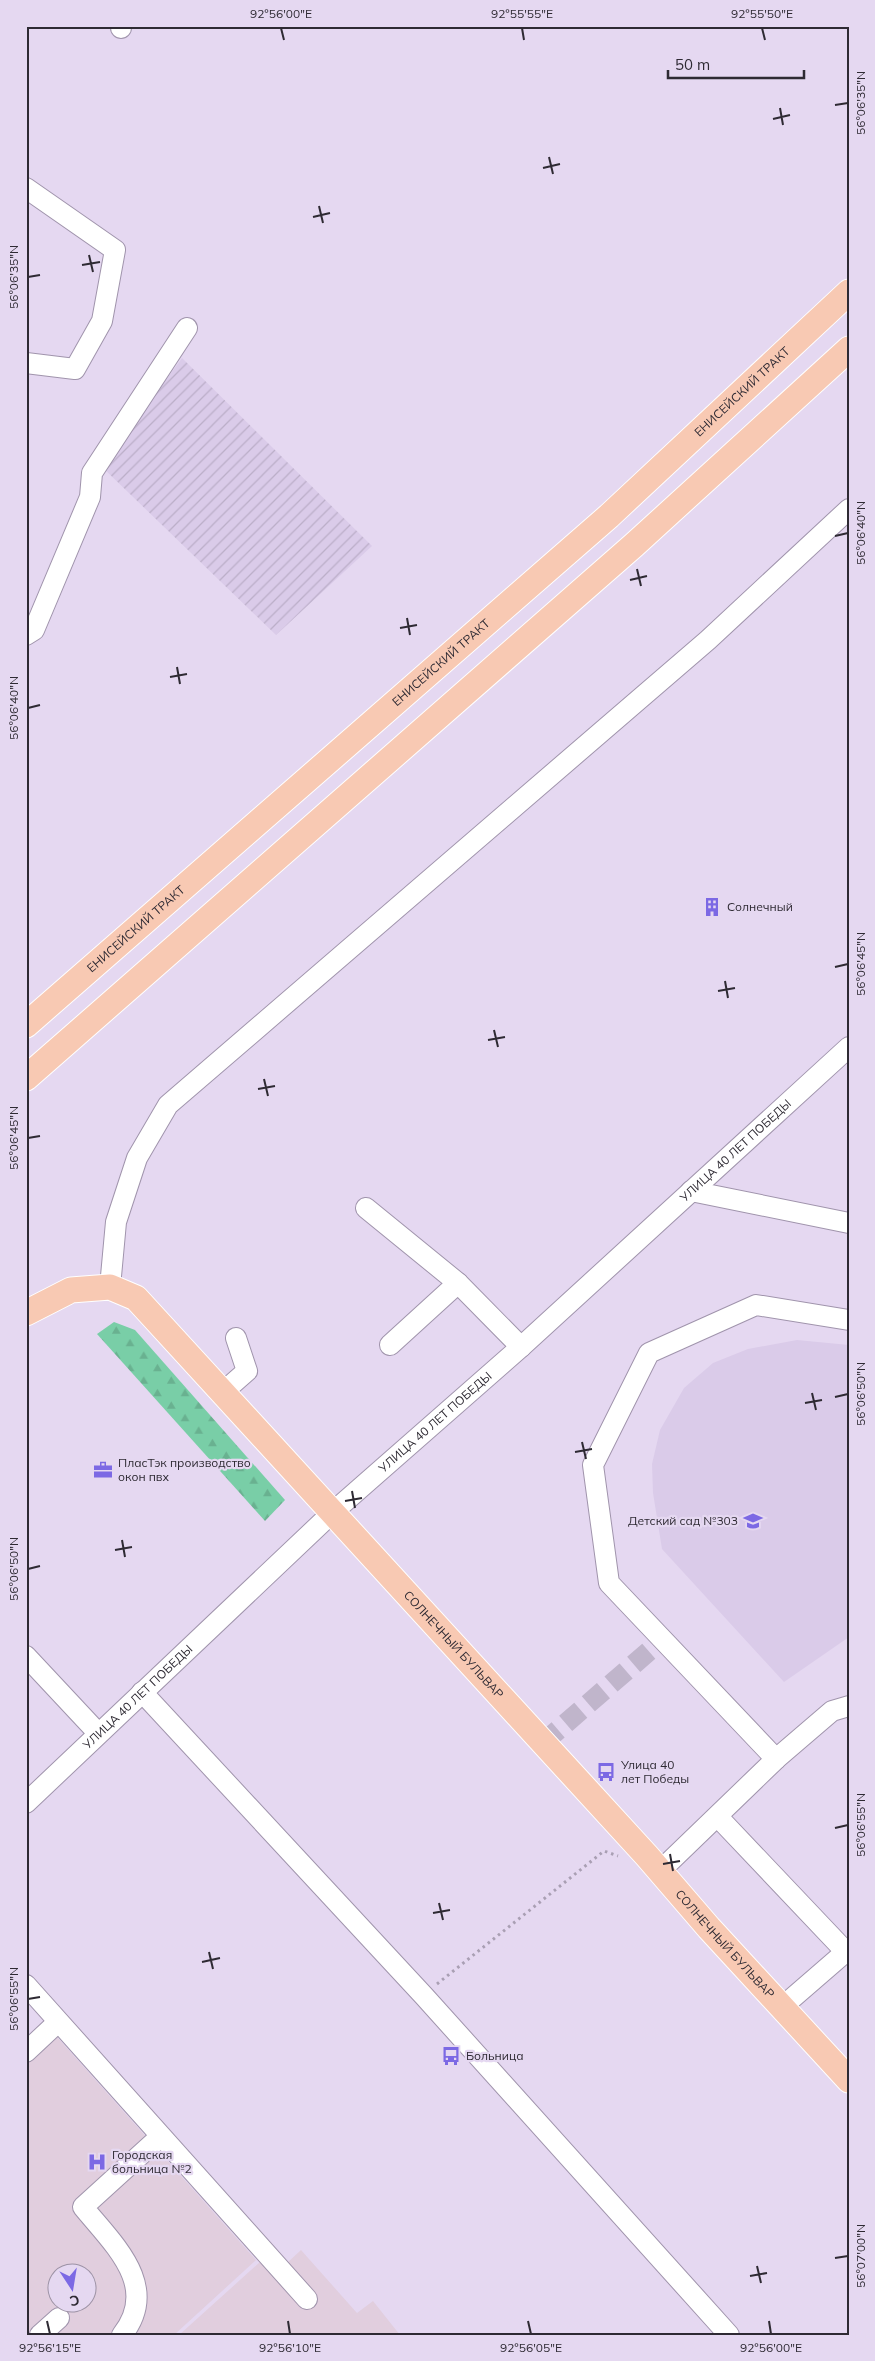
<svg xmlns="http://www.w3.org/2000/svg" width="875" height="2361" viewBox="0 0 875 2361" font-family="Mulish,sans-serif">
  <defs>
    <pattern id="industrial-furrows" width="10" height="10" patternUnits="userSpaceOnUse" patternTransform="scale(1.25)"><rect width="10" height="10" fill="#dacbe9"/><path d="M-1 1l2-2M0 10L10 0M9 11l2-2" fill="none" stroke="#bbaec8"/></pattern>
    <pattern id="forest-firs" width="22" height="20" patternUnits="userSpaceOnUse" patternTransform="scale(1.25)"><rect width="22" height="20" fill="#79cea7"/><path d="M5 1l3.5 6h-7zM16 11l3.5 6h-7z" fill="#69b190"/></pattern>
  </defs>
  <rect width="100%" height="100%" fill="#e5d8f1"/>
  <polygon fill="url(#industrial-furrows)" points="182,358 372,546 276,635 102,467"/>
  <polygon fill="#dacbe9" points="797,1340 849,1345 849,1637 784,1682 662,1549 653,1493 652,1464 660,1430 684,1388 713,1363 748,1349"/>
  <g fill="#e1cede" fill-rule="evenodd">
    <path d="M 57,2037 L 256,2260 L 174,2335 L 26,2335 L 26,2063 ZM 58,2274 L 88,2274 L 88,2304 L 58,2304 Z"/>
    <polygon points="301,2250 357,2313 373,2301 400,2335 179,2335 260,2262 273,2276"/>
  </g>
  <polygon fill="url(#forest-firs)" points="114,1322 135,1330 285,1500 265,1521 97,1334"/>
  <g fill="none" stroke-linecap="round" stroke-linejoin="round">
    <polyline stroke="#c0b5cb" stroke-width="20" stroke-dasharray="20 10" stroke-linecap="butt" points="543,1743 663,1639"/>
    <g stroke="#a094ac" stroke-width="22">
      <g id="minor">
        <polyline points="121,26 121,28"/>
        <polyline points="26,188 115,250 102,321 75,369 26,363"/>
        <polyline points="26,635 34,630 90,497 92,473 187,328"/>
        <polyline points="691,1191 849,1223"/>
        <polyline points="366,1208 458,1283 521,1347"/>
        <polyline points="110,1287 116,1222 137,1158 168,1105 708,640 849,509"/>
        <polyline points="390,1345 458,1283"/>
        <polyline points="222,1393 247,1371 236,1338"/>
        <polyline points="26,1656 98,1733"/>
        <polyline points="142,1692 424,1996 729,2335"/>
        <polyline points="776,1759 609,1583 593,1465 649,1353 756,1305 849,1320"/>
        <path id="s1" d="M 26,1803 L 333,1512 L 521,1347 L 849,1047"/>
        <polyline points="718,1817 846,1952"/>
        <polyline points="660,1871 776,1759 832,1711 849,1706"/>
        <polyline points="26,1985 307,2299"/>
        <polyline points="782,2007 849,1949"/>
        <polyline points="26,2052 58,2022"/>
        <polyline points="40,2335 59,2318"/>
        <path d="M 122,2335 C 161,2286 113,2244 83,2207 L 160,2137"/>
      </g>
    </g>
    <g stroke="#fff" stroke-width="27">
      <g id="major">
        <path id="s2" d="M 26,1025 L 609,516 L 849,292"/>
        <polyline points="26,1078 634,545 849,349"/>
        <path id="s3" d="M 26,1313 L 71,1290 L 110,1287 L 136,1298 L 647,1856 L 709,1928 L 849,2080"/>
      </g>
    </g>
    <polyline stroke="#a99fb3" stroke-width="3" stroke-dasharray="2.5 4" stroke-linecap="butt" points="437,1984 604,1851 618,1856"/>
    <use href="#minor" stroke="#fff" stroke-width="20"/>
    <use href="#major" stroke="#f8c9b3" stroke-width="25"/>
  </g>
  <path fill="none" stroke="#2e2a33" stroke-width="2" d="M 281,28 L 284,40M 522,28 L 524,40M 762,28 L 765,40M 835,105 L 848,103M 780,108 L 783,125M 773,119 L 790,115M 549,157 L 553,174M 543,168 L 560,164M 319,206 L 323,223M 313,217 L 330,213M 89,255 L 93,272M 82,265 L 100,262M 28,277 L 40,275M 835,536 L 848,533M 637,569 L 641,586M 630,580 L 647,576M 407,618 L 410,635M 400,628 L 417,625M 177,667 L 180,684M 170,677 L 187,674M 28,708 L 40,705M 835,967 L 848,964M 725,981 L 728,998M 718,991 L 735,988M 494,1030 L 498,1047M 488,1040 L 505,1037M 264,1079 L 268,1096M 258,1089 L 275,1086M 28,1138 L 40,1136M 812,1393 L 816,1410M 835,1397 L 848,1394M 805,1403 L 822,1400M 582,1442 L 586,1459M 575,1452 L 592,1449M 352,1491 L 355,1508M 345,1501 L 362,1498M 122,1540 L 125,1557M 115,1550 L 132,1547M 28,1569 L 40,1566M 835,1828 L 848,1825M 670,1854 L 673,1871M 663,1864 L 680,1861M 439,1903 L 443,1920M 433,1913 L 450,1910M 209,1952 L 213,1969M 202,1962 L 220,1958M 28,1999 L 40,1997M 835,2258 L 848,2256M 757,2266 L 761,2283M 750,2276 L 767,2273M 47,2321 L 50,2334M 288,2321 L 290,2334M 528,2321 L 531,2334M 769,2321 L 771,2334"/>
  <defs>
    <g id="building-bare" transform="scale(1.5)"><path d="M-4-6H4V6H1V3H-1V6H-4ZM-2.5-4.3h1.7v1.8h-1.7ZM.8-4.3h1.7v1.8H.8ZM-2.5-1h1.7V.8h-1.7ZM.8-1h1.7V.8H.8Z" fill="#7c69e4" stroke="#e5d8f1" stroke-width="2.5" paint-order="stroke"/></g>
    <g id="office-bare" transform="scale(1.5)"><path d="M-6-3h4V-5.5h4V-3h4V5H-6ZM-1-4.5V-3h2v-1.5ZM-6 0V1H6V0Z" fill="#7c69e4" stroke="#e5d8f1" stroke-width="2.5" paint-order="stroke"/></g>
    <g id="school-bare" transform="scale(1.5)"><path d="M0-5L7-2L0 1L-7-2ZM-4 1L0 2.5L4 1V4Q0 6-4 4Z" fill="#7c69e4" stroke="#e5d8f1" stroke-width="2.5" paint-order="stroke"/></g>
    <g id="bus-bare" transform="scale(1.5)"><path d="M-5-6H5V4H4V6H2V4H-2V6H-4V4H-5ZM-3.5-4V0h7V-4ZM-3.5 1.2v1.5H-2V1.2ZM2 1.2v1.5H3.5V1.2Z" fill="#7c69e4" stroke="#e5d8f1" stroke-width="2.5" paint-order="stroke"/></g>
    <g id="hospital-bare" transform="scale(1.5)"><path d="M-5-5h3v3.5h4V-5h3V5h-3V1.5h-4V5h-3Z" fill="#7c69e4" stroke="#e5d8f1" stroke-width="2.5" paint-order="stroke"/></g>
  </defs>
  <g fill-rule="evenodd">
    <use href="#building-bare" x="712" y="907"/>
    <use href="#office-bare" x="103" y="1470"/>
    <use href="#school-bare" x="753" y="1521"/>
    <use href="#bus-bare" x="606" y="1772"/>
    <use href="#bus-bare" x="451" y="2056"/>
    <use href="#hospital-bare" x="97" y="2162"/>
  </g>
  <g text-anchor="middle" stroke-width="4.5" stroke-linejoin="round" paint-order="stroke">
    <g font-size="12" fill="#2e2a33" stroke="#e5d8f1">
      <text dy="4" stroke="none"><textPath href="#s2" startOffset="956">ЕНИСЕЙСКИЙ ТРАКТ</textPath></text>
      <text dy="4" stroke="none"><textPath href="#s2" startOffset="551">ЕНИСЕЙСКИЙ ТРАКТ</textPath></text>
      <text dy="4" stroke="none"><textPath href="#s2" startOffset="146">ЕНИСЕЙСКИЙ ТРАКТ</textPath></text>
      <text dy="4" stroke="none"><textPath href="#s1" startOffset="964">УЛИЦА 40 ЛЕТ ПОБЕДЫ</textPath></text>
      <text dy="4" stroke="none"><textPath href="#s1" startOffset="559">УЛИЦА 40 ЛЕТ ПОБЕДЫ</textPath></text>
      <text dy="4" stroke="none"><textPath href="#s3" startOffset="588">СОЛНЕЧНЫЙ БУЛЬВАР</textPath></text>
      <text dy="4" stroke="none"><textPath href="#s1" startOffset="154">УЛИЦА 40 ЛЕТ ПОБЕДЫ</textPath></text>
      <text dy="4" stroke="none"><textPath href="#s3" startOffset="992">СОЛНЕЧНЫЙ БУЛЬВАР</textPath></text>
    </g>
    <g font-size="12" fill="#2e2a33" stroke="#e5d8f1" text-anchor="start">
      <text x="727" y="911">Солнечный</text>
      <text x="118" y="1467">ПласТэк производство<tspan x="118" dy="14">окон пвх</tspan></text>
      <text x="738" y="1525" text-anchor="end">Детский сад №303</text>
      <text x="621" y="1769">Улица 40<tspan x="621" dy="14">лет Победы</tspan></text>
      <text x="466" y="2060">Больница</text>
      <text x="112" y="2159">Городская<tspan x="112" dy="14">больница №2</tspan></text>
    </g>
  </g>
  <rect width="875" height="2361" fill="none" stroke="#e5d8f1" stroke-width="55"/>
  <g transform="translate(72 2288) rotate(168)"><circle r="24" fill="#e5d8f1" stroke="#9c92a5"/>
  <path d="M0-4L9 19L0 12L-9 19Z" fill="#7c69e4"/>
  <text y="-8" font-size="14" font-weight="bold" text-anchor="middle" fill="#2e2a33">С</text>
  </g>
  <path d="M668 70v8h136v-8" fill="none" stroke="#2e2a33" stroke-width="2.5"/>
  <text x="675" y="70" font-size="15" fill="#2e2a33" stroke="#e5d8f1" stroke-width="4" paint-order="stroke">50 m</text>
  <rect x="28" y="28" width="820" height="2306" fill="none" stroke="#2e2a33" stroke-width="2"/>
  <g font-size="12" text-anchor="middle" fill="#2e2a33">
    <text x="281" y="18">92°56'00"E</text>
    <text x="522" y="18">92°55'55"E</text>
    <text x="762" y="18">92°55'50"E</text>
    <text transform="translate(861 103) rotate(-90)" y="4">56°06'35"N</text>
    <text transform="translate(14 277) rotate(-90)" y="4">56°06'35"N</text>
    <text transform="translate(861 533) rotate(-90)" y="4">56°06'40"N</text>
    <text transform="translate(14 708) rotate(-90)" y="4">56°06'40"N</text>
    <text transform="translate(861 964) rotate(-90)" y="4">56°06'45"N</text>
    <text transform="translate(14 1138) rotate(-90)" y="4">56°06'45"N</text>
    <text transform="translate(861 1394) rotate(-90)" y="4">56°06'50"N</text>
    <text transform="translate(14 1569) rotate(-90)" y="4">56°06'50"N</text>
    <text transform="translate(861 1825) rotate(-90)" y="4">56°06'55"N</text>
    <text transform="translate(14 1999) rotate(-90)" y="4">56°06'55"N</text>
    <text transform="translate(861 2256) rotate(-90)" y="4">56°07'00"N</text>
    <text x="50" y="2352">92°56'15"E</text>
    <text x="290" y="2352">92°56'10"E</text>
    <text x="531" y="2352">92°56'05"E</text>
    <text x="771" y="2352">92°56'00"E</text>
  </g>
</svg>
